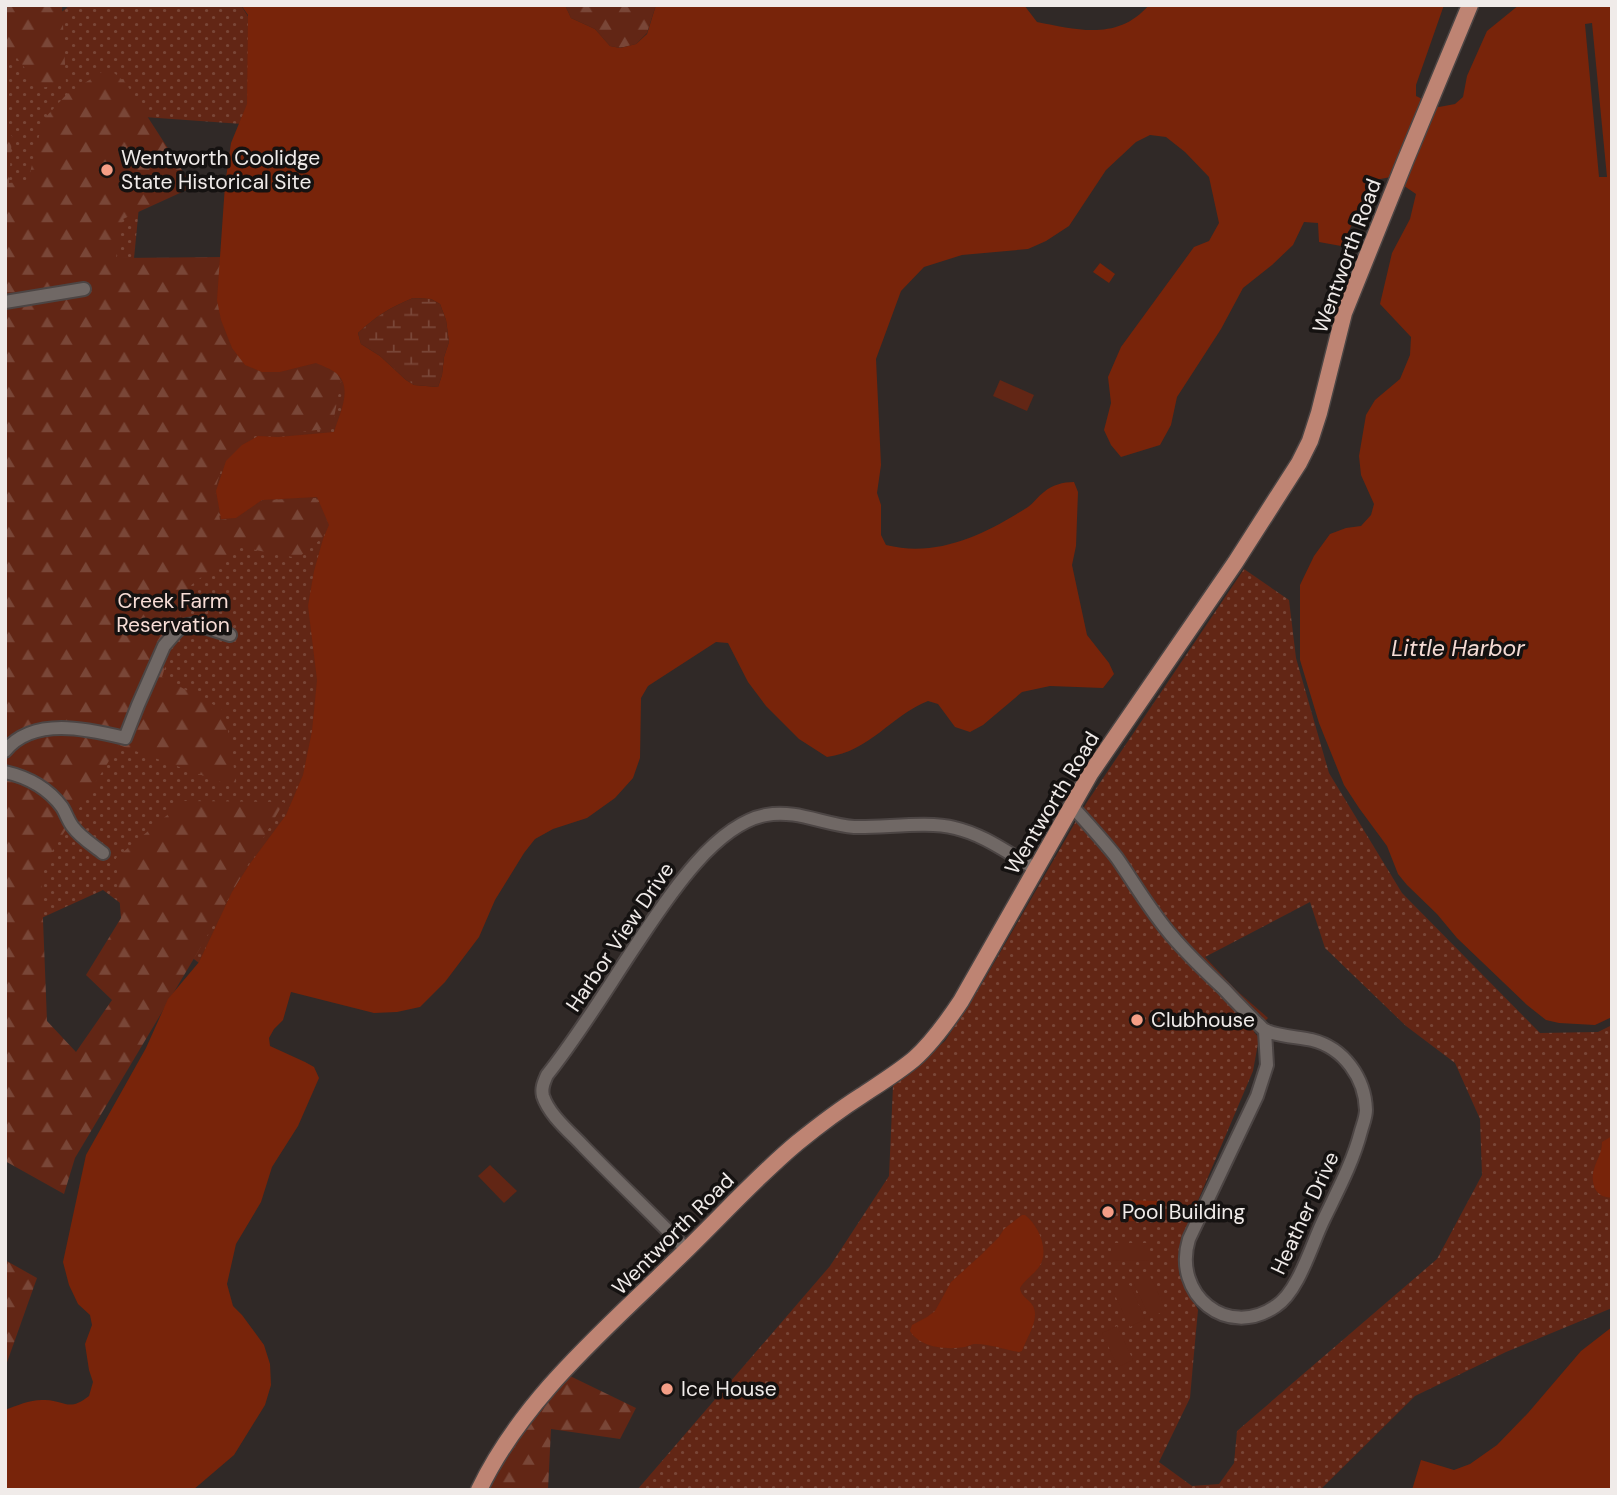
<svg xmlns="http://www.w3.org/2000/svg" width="1617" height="1495" viewBox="0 0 1617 1495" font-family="'DM Sans',sans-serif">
  <defs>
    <pattern id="grass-dots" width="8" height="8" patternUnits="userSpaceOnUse" patternTransform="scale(1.75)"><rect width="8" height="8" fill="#622615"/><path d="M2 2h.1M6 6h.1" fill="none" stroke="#794637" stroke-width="1.8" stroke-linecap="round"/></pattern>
    <pattern id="forest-firs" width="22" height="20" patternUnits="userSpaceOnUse" patternTransform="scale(1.75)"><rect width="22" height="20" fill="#622615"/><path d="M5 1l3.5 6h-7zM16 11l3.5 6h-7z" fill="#794637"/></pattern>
    <pattern id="wetland-marsh" width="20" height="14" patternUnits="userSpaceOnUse" patternTransform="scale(1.75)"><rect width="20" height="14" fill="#622615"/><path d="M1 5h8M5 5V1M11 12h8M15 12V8" fill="none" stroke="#794637"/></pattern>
  </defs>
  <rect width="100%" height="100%" fill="#302927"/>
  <g fill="url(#grass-dots)" fill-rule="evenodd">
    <polygon points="70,5 238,5 242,7 249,18 249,107 242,124 144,117 145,144 131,290 351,356 334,507 319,761 203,966 103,890 37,920 5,316 5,50 58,15"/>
    <path d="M 1244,569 L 1289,600 L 1296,658 L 1329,773 L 1402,893 L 1540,1033 L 1598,1032 L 1612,1025 L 1612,1308 L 1506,1352 L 1415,1396 L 1320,1490 L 637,1490 L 830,1266 L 889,1176 L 893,1086 L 945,1041 L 983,982 L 1087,802 ZM 1310,902 L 1325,948 L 1406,1026 L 1455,1063 L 1480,1119 L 1482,1175 L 1437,1259 L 1237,1431 L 1234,1463 L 1219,1484 L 1192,1486 L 1159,1462 L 1190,1398 L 1193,1364 L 1198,1310 L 1179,1274 L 1183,1236 L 1253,1071 L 1259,1038 L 1254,1032 L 1268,1018 L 1236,990 L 1205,957 Z"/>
  </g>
  <g fill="url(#forest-firs)">
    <polygon points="5,5 62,5 66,84 40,88 14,54 5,56"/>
    <polygon points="565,5 656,5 647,33 636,44 620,48 610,46 595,29 571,18"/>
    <polygon points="108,68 125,82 193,187 123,219 116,258 223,257 330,360 341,381 332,428 278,435 258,434 241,443 224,460 215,490 220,520 236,518 262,500 316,498 329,525 322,538 298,558 240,547 190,586 162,677 225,711 237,788 119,745 41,869 47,1021 76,1052 112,1000 86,975 121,918 116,858 184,801 284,802 199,950 75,1158 64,1194 5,1161 5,131 12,136 9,183 28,181 43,120 66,95"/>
    <polygon points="5,1260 37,1278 5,1368"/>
    <polygon points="570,1376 636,1408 620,1439 551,1429 548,1490 489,1490 519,1434"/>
  </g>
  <path fill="url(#wetland-marsh)" d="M 413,298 L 431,299 L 440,304 L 446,320 L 449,342 L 444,357 L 442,375 L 438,387 L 414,385 L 406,380 L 380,356 L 361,344 L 358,333 C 376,316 391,307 413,298 Z"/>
  <g fill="#622615">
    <polygon points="1000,380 1034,395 1027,411 993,396"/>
    <polygon points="490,1165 517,1191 504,1203 478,1176"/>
    <polygon points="1111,1243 1149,1243 1149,1261 1111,1260"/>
    <polygon points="1150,1276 1166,1310 1150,1318 1134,1284"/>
    <polygon points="1130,1285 1145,1319 1130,1327 1114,1293"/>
    <polygon points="1117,1326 1133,1360 1118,1367 1102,1333"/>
  </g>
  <g fill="#78240a" fill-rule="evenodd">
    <path d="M 241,5 L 565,5 L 571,18 L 595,29 L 610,46 L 620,48 L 636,44 L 647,34 L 656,5 L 1024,5 L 1037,22 C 1078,30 1118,41 1149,5 L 1444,5 L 1416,85 L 1416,96 L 1439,107 L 1455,104 L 1463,97 L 1467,76 L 1487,31 L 1519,5 L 1612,5 L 1612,1017 L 1595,1025 L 1559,1023 L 1546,1020 L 1527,1005 L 1457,938 L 1437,914 L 1407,885 L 1398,874 L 1387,846 L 1359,808 L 1344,785 L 1319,723 L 1300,660 L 1300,585 L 1314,556 L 1330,534 L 1346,528 L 1361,526 L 1371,515 L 1374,504 L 1361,475 L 1359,456 L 1366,415 L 1375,400 L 1400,379 L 1410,355 L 1411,337 L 1380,304 L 1392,253 L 1410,219 L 1416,194 L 1391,177 L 1375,180 L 1341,246 L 1319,242 L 1318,223 L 1304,222 L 1293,245 L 1272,265 L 1243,288 L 1221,329 L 1177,397 L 1171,425 L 1160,445 L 1121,457 L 1111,445 L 1104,430 L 1111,403 L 1108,377 L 1121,347 L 1194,247 L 1209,241 L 1219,223 L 1209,177 L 1185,152 L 1166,137 L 1150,135 L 1136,142 L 1106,170 L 1069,226 L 1046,241 L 1028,249 L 962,255 L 924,267 L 901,291 L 876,359 L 881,465 L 877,493 L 881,505 L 881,535 L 886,545 C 938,558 985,534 1028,507 C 1034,503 1038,496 1044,492 C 1052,485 1063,482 1074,482 L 1078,492 L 1076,546 L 1072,565 L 1087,635 L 1109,663 L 1114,674 L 1103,688 L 1050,686 L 1022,692 L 983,725 L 970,732 L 955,727 L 938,704 L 928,701 C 890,716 871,751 827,757 L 799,739 L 766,706 L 748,682 L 728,643 L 716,642 L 648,686 L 641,698 L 640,758 L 633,778 L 615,798 L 587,818 L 553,829 L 535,839 L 524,853 L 495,900 L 479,937 L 445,982 L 420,1007 L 397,1012 L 374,1013 L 291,992 L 283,1020 L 274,1029 L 269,1038 L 270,1046 L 305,1062 L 314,1067 L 319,1078 L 298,1126 L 272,1167 L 261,1202 L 236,1244 L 227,1284 L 233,1306 L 242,1315 L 264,1345 L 270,1364 L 271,1385 L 265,1405 L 234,1455 L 193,1490 L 5,1490 L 5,1410 C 18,1405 31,1399 45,1400 C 67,1401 68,1412 89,1396 L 93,1382 L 89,1370 L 85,1344 L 92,1325 L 90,1315 L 78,1304 L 69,1285 L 63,1262 L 86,1155 L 146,1048 L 168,999 L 199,962 L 232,892 L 249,865 L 286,815 L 303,775 L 312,731 L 317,680 L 308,606 L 314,571 L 323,539 L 329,525 L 317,497 L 262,500 L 236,518 L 221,519 L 216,491 L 226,461 L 242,445 L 258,436 L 278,437 L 334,432 C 339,415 354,387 336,373 C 331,369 323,366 316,363 L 280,372 L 262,372 L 245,365 L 232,348 L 221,320 L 217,300 L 225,185 L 231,143 L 247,104 L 248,15 ZM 413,298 L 431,299 L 440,304 L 446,320 L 449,342 L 444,357 L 442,375 L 438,387 L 414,385 L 406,380 L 380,356 L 361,344 L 358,333 C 376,316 391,307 413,298 Z"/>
    <polygon points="1100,263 1115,274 1109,283 1093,272"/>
    <path d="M 1612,1136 L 1612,1198 C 1609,1197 1603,1197 1601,1195 C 1593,1191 1591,1177 1594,1169 C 1597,1159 1602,1153 1602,1142 Z"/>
    <polygon points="1121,1200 1159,1201 1159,1221 1121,1221"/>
    <path d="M 1022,1215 L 1025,1215 C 1039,1226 1050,1251 1039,1267 C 1034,1274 1025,1280 1020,1288 C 1021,1297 1028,1298 1033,1306 C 1040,1319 1027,1337 1022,1351 L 1019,1352 C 1006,1350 990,1344 976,1344 C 971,1344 969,1346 965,1347 C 947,1350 920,1348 910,1331 L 912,1325 L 927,1317 L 935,1311 L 951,1282 L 982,1254 L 999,1237 L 1004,1229 Z"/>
    <polygon points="1612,1327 1612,1490 1412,1490 1421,1460 1454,1470 1470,1464 1497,1445 1528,1413 1581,1351"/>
  </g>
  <polygon fill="#302927" points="1592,23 1607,177 1599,177 1585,24"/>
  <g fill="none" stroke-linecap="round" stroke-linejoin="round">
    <g stroke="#4c4544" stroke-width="16">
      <g id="minor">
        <polyline points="5,302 84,289"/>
        <path d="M 5,751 C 33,716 88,729 125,738 L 138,705 L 164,646 L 176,632 L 183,626 L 195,624 L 230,635"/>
        <path d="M 5,772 C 27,777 48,788 62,807 C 66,813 68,821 73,827 C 80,837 93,845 103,853"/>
        <path d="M 1072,806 C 1087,823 1103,840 1117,858 C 1135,884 1151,912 1172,936 C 1188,955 1206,972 1224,989 C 1235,1001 1246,1012 1257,1023 C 1260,1025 1262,1029 1265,1030 C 1275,1036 1299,1037 1312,1040 C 1344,1048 1365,1078 1366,1110 C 1366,1117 1363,1124 1361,1131 C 1353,1162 1338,1190 1324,1219 C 1312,1243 1299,1291 1276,1306 C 1227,1340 1172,1294 1189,1239 L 1257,1096 L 1267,1065 L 1265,1031"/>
        <path d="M 687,1250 C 653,1215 617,1181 583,1146 C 570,1132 549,1115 543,1096 C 541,1088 544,1082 547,1075 C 579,1035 606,990 634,948 C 663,905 712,825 766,815 C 796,809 825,825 854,827 C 884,828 928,821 955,828 C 985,835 1009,854 1036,869"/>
      </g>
    </g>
    <g stroke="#4c4544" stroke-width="19">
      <path id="major" d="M 479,1490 C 523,1398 604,1331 675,1261 C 716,1222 754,1179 797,1143 C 818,1126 839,1110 861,1096 C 879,1084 897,1073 914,1059 C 932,1043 947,1022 961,1001 L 1090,774 L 1235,563 L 1299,463 L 1310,441 L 1319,413 L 1344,313 L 1406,159 L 1470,5"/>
    </g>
    <use href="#minor" stroke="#706865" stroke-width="12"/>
    <use href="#major" stroke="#be8473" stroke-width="16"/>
  </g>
  <g fill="#f49e86" stroke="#151211" stroke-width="2.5">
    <circle cx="107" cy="170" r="7"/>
    <circle cx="1137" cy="1020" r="7"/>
    <circle cx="1108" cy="1212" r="7"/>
    <circle cx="667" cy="1389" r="7"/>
  </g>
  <g text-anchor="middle" stroke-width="7" stroke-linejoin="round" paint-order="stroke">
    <g font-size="21" fill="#f0ebe9" stroke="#151211" text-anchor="start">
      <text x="121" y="165">Wentworth Coolidge<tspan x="121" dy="24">State Historical Site</tspan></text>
      <text x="1151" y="1027">Clubhouse</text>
      <text x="1122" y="1219">Pool Building</text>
      <text x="681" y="1396">Ice House</text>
    </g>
    <g font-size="21" fill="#f0ebe9" stroke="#151211">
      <text transform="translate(1347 256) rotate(-70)" y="7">Wentworth Road</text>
      <text transform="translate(1052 803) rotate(-59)" y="7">Wentworth Road</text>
      <text transform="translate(620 937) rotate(-56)" y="7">Harbor View Drive</text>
      <text transform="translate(1305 1213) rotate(-65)" y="7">Heather Drive</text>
      <text transform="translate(673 1234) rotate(-45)" y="7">Wentworth Road</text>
    </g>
    <g font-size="21" fill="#f7ddd6" stroke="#151211">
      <text x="173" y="608">Creek Farm<tspan x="173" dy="24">Reservation</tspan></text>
    </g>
    <g font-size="23" font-style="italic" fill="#f5dbd4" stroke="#151211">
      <text x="1458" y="656">Little Harbor</text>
    </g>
  </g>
  <rect width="1617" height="1495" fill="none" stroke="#f0ebe9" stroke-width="14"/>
</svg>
